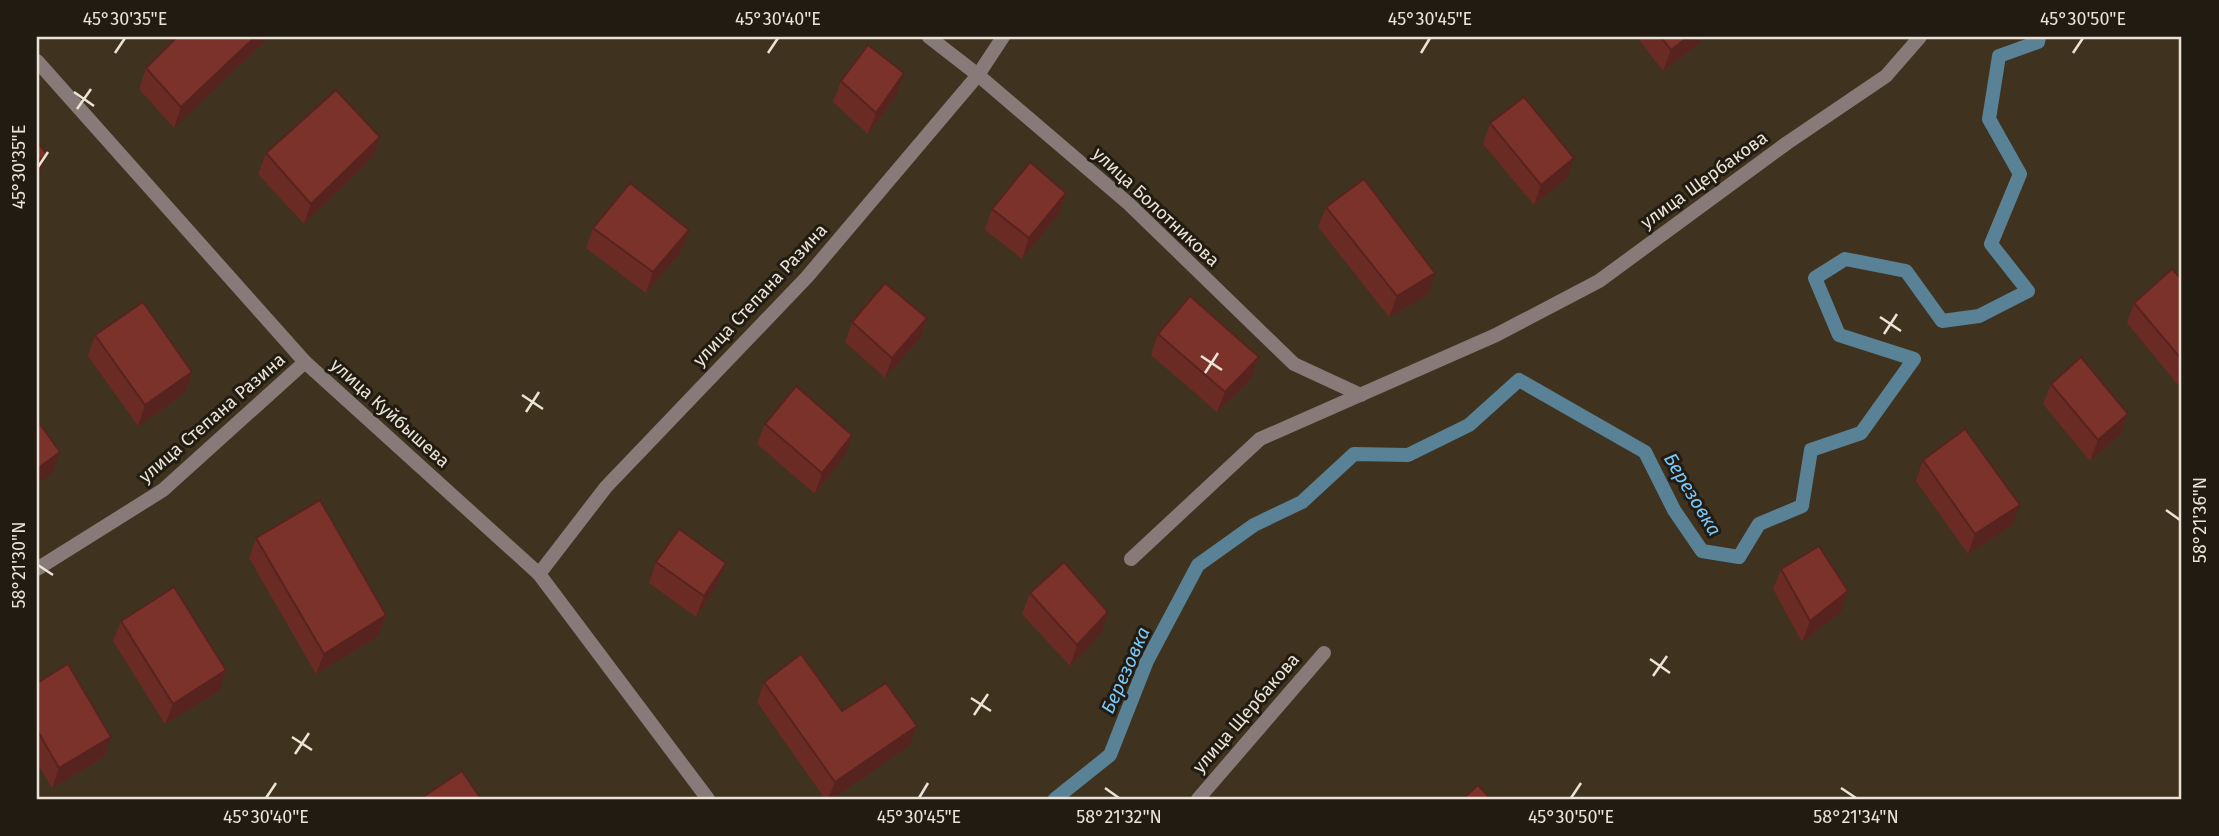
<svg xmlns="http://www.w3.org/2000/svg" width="2219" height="836" viewBox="0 0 2219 836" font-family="'Fira Sans',sans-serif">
  <rect width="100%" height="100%" fill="#3f321e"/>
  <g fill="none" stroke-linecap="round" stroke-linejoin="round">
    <polyline stroke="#598296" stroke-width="14" points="1055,799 1110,755 1147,661 1198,565 1254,525 1302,502 1354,454 1408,455 1469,425 1519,380 1645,452 1674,510 1702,551 1739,557 1759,524 1802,506 1811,450 1861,433 1914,359 1839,335 1815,278 1845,259 1906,271 1942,321 1979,316 2028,291 1991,244 2020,174 1989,119 1999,56 2038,42 2039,37"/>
    <polyline stroke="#877a78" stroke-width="14" points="1198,799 1324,653"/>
    <g stroke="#877a78" stroke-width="14">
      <polyline points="929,37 978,75 1129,204 1294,364 1361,395"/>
      <polyline points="1131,559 1260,439 1496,335 1599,281 1787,143 1886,76 1920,37"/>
      <polyline points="37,569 163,490 305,362"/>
      <polyline points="539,574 606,487 807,277 978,75 1003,37"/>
    </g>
    <polyline stroke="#877a78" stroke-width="14" points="37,61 305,362 539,574 708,799"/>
  </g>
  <g fill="#6a2b25">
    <polygon points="177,37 269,37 174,128 139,89 146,68"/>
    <polygon points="1637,37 1703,37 1701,42 1663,71"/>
    <polygon points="841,81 897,94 868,134 833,102"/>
    <polygon points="1490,123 1567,178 1534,205 1483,144"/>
    <polygon points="380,137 372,158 304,224 258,174 266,153"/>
    <polygon points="1066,193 1059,214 1022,259 985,230 992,209"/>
    <polygon points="1326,207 1428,294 1389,317 1318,227"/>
    <polygon points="593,228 689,230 682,250 646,293 586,248"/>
    <polygon points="2182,280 2182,382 2178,385 2127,323 2134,303"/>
    <polygon points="927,318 920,338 885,378 845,342 852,322"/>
    <polygon points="1158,334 1259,357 1251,378 1217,412 1151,355"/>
    <polygon points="95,335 192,372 185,393 138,426 88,356"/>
    <polygon points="2051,384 2120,435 2090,461 2043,404"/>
    <polygon points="765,424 845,455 815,494 757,444"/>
    <polygon points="1923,460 2012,525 1968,554 1916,481"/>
    <polygon points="256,538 386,615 378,636 316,674 249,558"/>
    <polygon points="656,562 726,563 718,583 696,617 649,583"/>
    <polygon points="1781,569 1841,612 1802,642 1773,589"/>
    <polygon points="1030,593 1101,633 1070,666 1022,614"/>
    <polygon points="121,621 219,691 165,724 113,641"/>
    <polygon points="764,682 842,711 917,726 909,746 832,799 825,799 757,702"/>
    <polygon points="37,683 111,737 104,757 52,788 37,763"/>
  </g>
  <g fill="#56231e">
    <polygon points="255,37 269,37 174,128 181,107"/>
    <polygon points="1688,37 1703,37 1701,42 1663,71 1671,50"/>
    <polygon points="904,73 897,94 868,134 876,113"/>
    <polygon points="380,137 372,158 304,224 311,204"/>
    <polygon points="47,154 40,175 37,177 37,162"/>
    <polygon points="1574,158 1567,178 1534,205 1541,185"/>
    <polygon points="1066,193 1059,214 1022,259 1029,238"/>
    <polygon points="689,230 682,250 646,293 653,272"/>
    <polygon points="1435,273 1428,294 1389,317 1397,296"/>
    <polygon points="927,318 920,338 885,378 892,358"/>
    <polygon points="1259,357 1251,378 1217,412 1225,392"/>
    <polygon points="192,372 185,393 138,426 145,405"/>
    <polygon points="2182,374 2182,382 2178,385"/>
    <polygon points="2128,414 2120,435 2090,461 2098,440"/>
    <polygon points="852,435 845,455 815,494 822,473"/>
    <polygon points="60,452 52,473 37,484 37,469"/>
    <polygon points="2020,505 2012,525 1968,554 1975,534"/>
    <polygon points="726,563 718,583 696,617 704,596"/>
    <polygon points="1848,591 1841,612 1802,642 1810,621"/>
    <polygon points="1108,612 1101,633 1070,666 1077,645"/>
    <polygon points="386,615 378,636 316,674 324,654"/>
    <polygon points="226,670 219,691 165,724 173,704"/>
    <polygon points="917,726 909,746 832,799 828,799 835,782"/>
    <polygon points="111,737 104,757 52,788 59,768"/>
  </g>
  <g fill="#7b322b" stroke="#56231e" stroke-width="2">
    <polygon points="177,37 255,37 181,107 146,68"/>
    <polygon points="1661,37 1688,37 1671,50"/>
    <polygon points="868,45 904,73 876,113 841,81"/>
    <polygon points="336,90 380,137 311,204 266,153"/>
    <polygon points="1524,97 1574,158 1541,185 1490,123"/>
    <polygon points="37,142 47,154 37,162"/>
    <polygon points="1030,162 1066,193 1029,238 992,209"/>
    <polygon points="1364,179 1435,273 1397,296 1326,207"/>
    <polygon points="630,183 689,230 653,272 593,228"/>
    <polygon points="2172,269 2182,280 2182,360 2134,303"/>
    <polygon points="885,283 927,318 892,358 852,322"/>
    <polygon points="1190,296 1259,357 1225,392 1158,334"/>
    <polygon points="143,302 192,372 145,405 95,335"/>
    <polygon points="2081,357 2128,414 2098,440 2051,384"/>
    <polygon points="796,386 852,435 822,473 765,424"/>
    <polygon points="37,420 60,452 37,469"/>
    <polygon points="1965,429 2020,505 1975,534 1923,460"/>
    <polygon points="320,500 386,615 324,654 256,538"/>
    <polygon points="679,529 726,563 704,596 656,562"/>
    <polygon points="1819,546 1848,591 1810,621 1781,569"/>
    <polygon points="1064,562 1108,612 1077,645 1030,593"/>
    <polygon points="174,587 226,670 173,704 121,621"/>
    <polygon points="801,654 842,711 886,683 917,726 835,782 764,682"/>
    <polygon points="68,664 111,737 59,768 37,730 37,683"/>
    <polygon points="462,771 481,799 420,799"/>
    <polygon points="1478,785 1491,799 1463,799"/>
  </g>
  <path fill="none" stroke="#ebe3d6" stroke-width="2.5" d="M 115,53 L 125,38M 768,53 L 778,38M 1421,53 L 1430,38M 2073,53 L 2083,38M 74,92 L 94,106M 77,109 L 91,89M 38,167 L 48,152M 1880,317 L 1901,331M 1884,334 L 1897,314M 1201,356 L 1222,370M 1205,373 L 1218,353M 522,395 L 543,409M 526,412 L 539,392M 2166,510 L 2180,520M 38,565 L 53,575M 1650,659 L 1670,673M 1653,676 L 1667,656M 971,698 L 991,711M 974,715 L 988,694M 292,737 L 312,750M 295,754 L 309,733M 1105,788 L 1119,798M 1841,788 L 1856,798M 266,798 L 276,783M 919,798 L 928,783M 1571,798 L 1581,783"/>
  <g text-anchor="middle" stroke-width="6" stroke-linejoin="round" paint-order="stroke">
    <g font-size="18" fill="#ebe3d6" stroke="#211b12">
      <text transform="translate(1704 180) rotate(-36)" y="6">улица Щербакова</text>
      <text transform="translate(1156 207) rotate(43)" y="6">улица Болотникова</text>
      <text transform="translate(760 295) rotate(-47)" y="6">улица Степана Разина</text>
      <text transform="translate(390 413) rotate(42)" y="6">улица Куйбышева</text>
      <text transform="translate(212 418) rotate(-41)" y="6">улица Степана Разина</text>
      <text transform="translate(1246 713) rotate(-49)" y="6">улица Щербакова</text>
    </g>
    <g font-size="19" font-style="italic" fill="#79cafd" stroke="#211b12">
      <text transform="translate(1693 494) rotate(59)" y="7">Березовка</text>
      <text transform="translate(1125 670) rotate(-66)" y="7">Березовка</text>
    </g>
  </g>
  <rect width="2219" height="836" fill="none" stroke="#211b12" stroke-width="77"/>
  <rect x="38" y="38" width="2142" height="760" fill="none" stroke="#ebe3d6" stroke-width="2.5"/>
  <g font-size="18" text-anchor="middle" fill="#ebe3d6">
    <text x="125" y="25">45°30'35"E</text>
    <text x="778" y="25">45°30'40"E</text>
    <text x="1430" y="25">45°30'45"E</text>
    <text x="2083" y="25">45°30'50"E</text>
    <text transform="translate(19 167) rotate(-90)" y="6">45°30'35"E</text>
    <text transform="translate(2200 520) rotate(-90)" y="6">58°21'36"N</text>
    <text transform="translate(19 565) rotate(-90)" y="6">58°21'30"N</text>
    <text x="266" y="823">45°30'40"E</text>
    <text x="919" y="823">45°30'45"E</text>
    <text x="1119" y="823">58°21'32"N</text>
    <text x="1571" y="823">45°30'50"E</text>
    <text x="1856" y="823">58°21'34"N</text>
  </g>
</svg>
